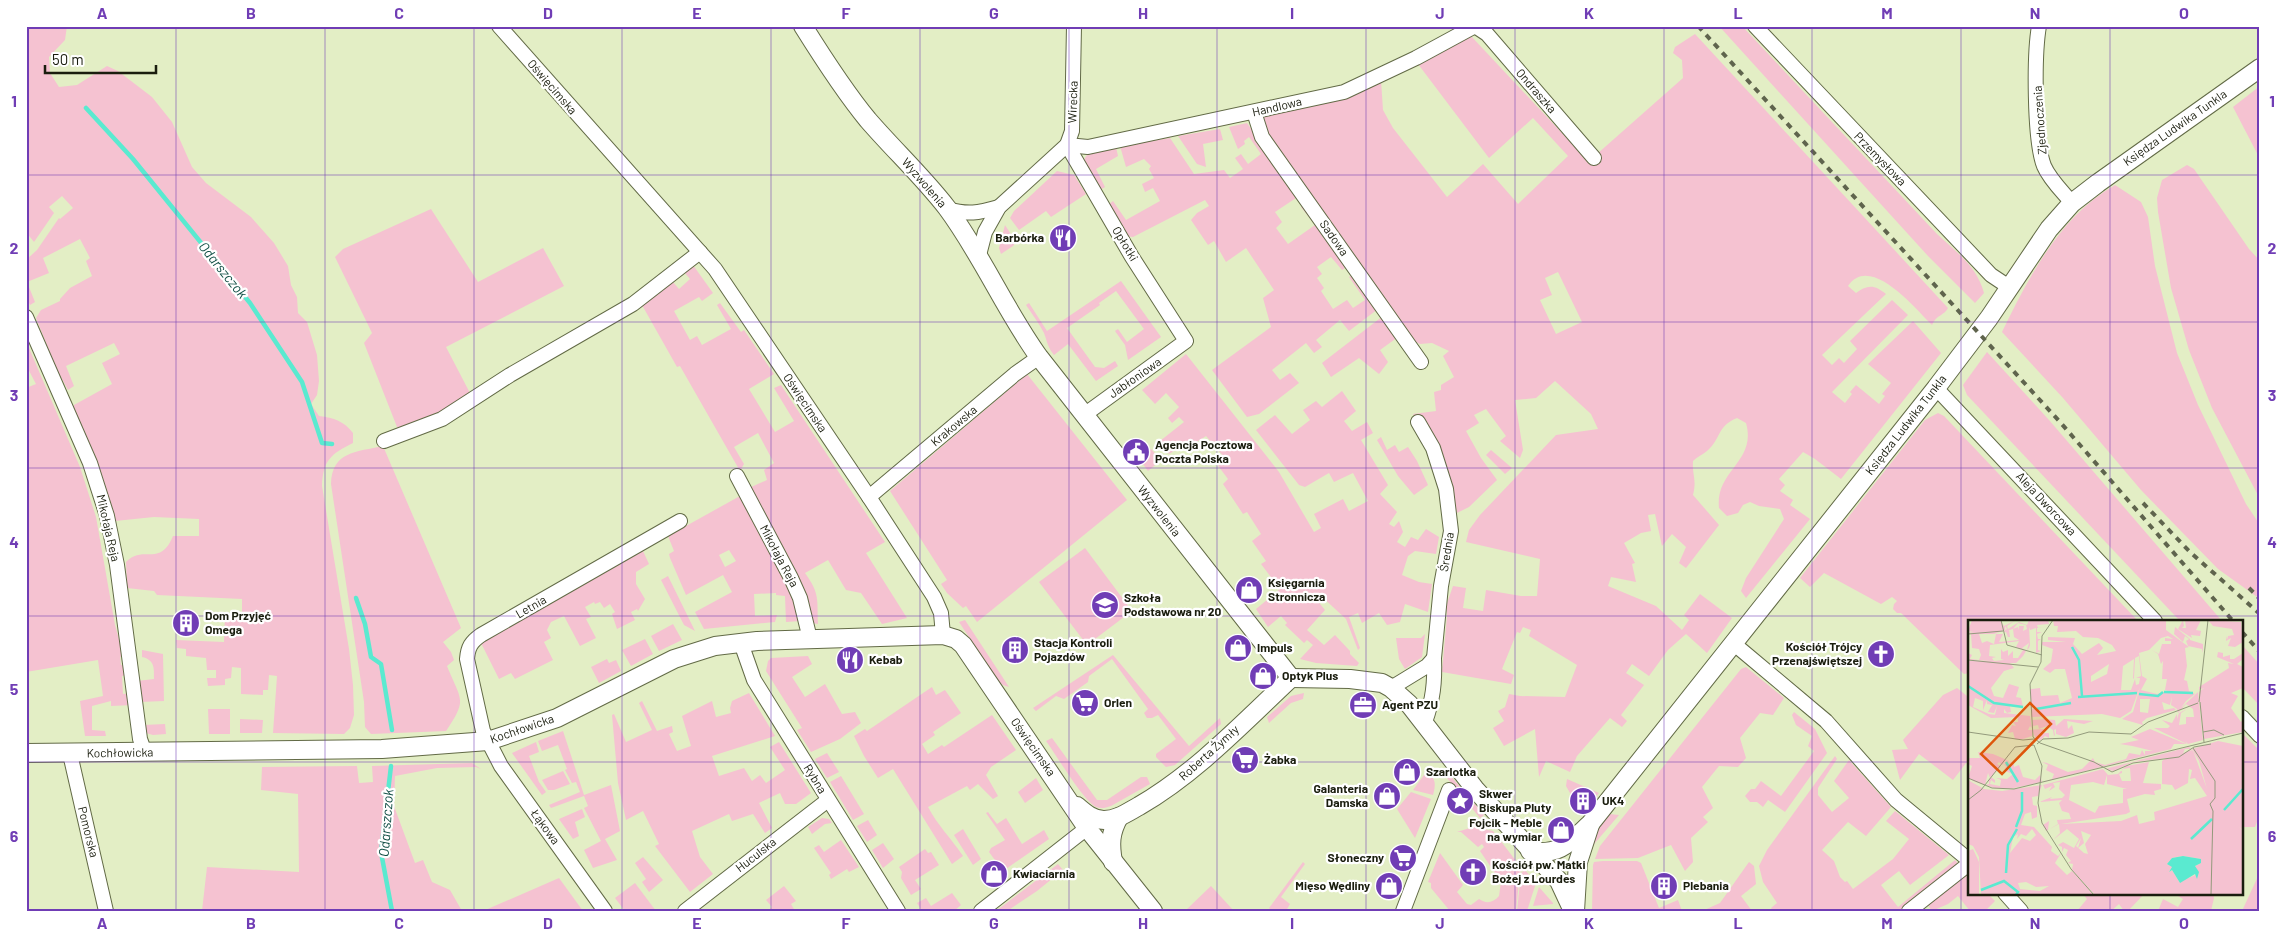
<svg xmlns="http://www.w3.org/2000/svg" width="2286" height="937" viewBox="0 0 2286 937" font-family="Barlow,sans-serif">
  <rect width="100%" height="100%" fill="#e3eec5"/>
  <g fill="#f5c2d1" fill-rule="evenodd">
    <path d="M 26,26 L 67,26 L 65,40 L 49,57 L 50,73 L 59,87 L 77,85 L 107,66 L 118,71 L 152,97 L 172,122 L 192,167 L 206,183 L 251,217 L 274,243 L 288,266 L 291,285 L 297,297 L 298,313 L 307,322 L 317,355 L 319,381 L 317,395 L 311,404 L 319,416 C 334,418 344,421 353,433 L 353,443 C 331,454 323,460 322,486 L 349,649 L 353,685 L 354,715 L 350,728 L 344,734 L 273,733 L 277,676 L 269,675 L 268,690 L 263,690 L 263,695 L 241,694 L 241,668 L 232,667 L 231,678 L 225,679 L 225,685 L 208,686 L 207,678 L 216,678 L 216,670 L 207,670 L 206,658 L 186,656 L 186,649 L 177,648 L 176,640 L 224,642 L 225,615 L 242,616 L 242,599 L 157,595 L 154,591 L 127,588 L 126,562 C 143,544 160,568 173,536 L 199,536 L 199,519 L 154,517 L 115,521 L 74,409 L 74,405 L 112,384 L 102,363 L 120,354 L 114,343 L 66,366 L 74,386 L 68,390 L 56,368 L 36,318 L 41,310 L 60,301 L 60,299 L 70,288 L 92,276 L 86,261 L 90,258 L 80,239 L 43,258 L 49,273 L 27,282 L 35,302 L 30,305 L 26,296 L 26,260 L 37,250 L 59,218 L 60,219 L 73,208 L 62,196 L 49,207 L 54,213 L 34,242 L 26,232 Z"/>
    <path d="M 1719,26 L 1742,26 L 1937,234 C 1956,252 1977,266 1984,293 L 1975,303 L 1928,256 Z"/>
    <path d="M 1695,34 L 1948,308 C 1945,315 1936,315 1932,325 C 1915,308 1870,253 1848,286 L 1856,293 C 1868,284 1875,285 1886,294 L 1822,355 L 1832,365 L 1839,358 L 1844,363 L 1857,349 L 1850,341 L 1892,300 L 1908,315 L 1832,392 L 1845,403 L 1852,394 L 1850,392 L 1856,385 L 1879,404 L 1885,396 L 1882,394 L 1891,383 L 1868,364 L 1913,321 L 1941,353 L 1841,479 L 1815,459 L 1803,452 L 1779,479 L 1785,485 L 1780,491 L 1793,500 L 1790,505 L 1810,519 L 1746,598 L 1741,591 L 1746,578 L 1784,519 L 1780,509 L 1759,506 L 1750,502 L 1743,505 L 1738,513 L 1727,516 L 1719,508 C 1715,470 1757,462 1746,423 L 1737,418 C 1717,426 1721,439 1707,451 C 1702,455 1697,457 1693,461 C 1692,475 1697,480 1693,495 L 1719,525 L 1686,568 L 1679,563 L 1686,547 L 1672,534 L 1662,546 L 1655,514 L 1648,515 L 1651,531 L 1641,533 L 1624,543 L 1635,563 L 1632,564 L 1636,582 L 1611,577 L 1608,586 L 1656,606 L 1682,630 L 1689,620 L 1684,615 L 1700,594 L 1732,618 L 1707,653 L 1686,634 L 1668,650 L 1649,676 L 1632,664 L 1626,673 L 1644,685 L 1621,715 L 1627,721 L 1622,727 L 1610,718 L 1577,756 L 1570,772 L 1546,761 L 1539,777 L 1535,729 L 1504,746 L 1493,728 L 1504,721 L 1498,711 L 1505,707 L 1509,694 L 1520,696 L 1565,697 L 1577,665 L 1529,636 L 1531,630 L 1523,627 L 1520,633 L 1517,632 L 1502,669 L 1514,675 L 1511,684 L 1442,672 L 1447,616 L 1446,606 L 1453,586 L 1466,588 L 1463,608 L 1483,611 L 1486,590 L 1521,596 L 1537,596 L 1540,559 L 1466,542 L 1469,530 L 1480,515 L 1556,435 L 1598,429 L 1591,414 L 1555,381 L 1536,398 L 1515,400 L 1523,450 L 1520,458 L 1500,441 L 1506,436 L 1486,409 L 1474,415 L 1479,423 L 1466,431 L 1481,458 L 1497,480 L 1469,507 L 1457,513 L 1451,487 L 1431,437 L 1413,414 L 1436,411 L 1434,392 L 1441,390 L 1441,385 L 1454,377 L 1443,356 L 1449,351 L 1432,343 L 1420,344 L 1414,341 L 1266,133 L 1262,120 L 1264,116 L 1381,80 L 1383,110 L 1393,128 L 1447,197 L 1483,164 L 1518,204 L 1568,156 L 1533,118 L 1489,158 L 1418,64 L 1471,36 L 1592,165 L 1598,163 L 1597,154 L 1683,78 L 1682,60 L 1673,53 L 1675,47 ZM 1558,272 L 1582,322 L 1556,334 L 1540,300 L 1552,295 L 1545,278 Z"/>
    <polygon points="2260,86 2260,159 2233,107"/>
    <polygon points="1247,123 1299,196 1275,212 1282,222 1276,228 1288,244 1315,225 1301,207 1305,204 1348,266 1342,270 1331,257 1317,267 1322,274 1317,278 1324,288 1321,291 1333,309 1347,300 1353,308 1365,300 1349,277 1354,274 1378,309 1349,331 1340,320 1316,340 1322,347 1314,353 1306,343 1272,370 1280,380 1290,373 1299,383 1259,414 1247,417 1212,370 1271,327 1263,298 1274,290 1246,248 1226,262 1214,241 1208,245 1191,220 1197,213 1209,206 1205,200 1133,237 1125,236 1108,205 1113,201 1126,220 1160,201 1153,188 1145,192 1142,184 1154,178 1149,169 1151,166 1144,159 1126,167 1120,146 1170,138 1194,174 1224,170 1230,178 1243,169 1235,158 1241,154 1248,164 1261,154 1249,137 1244,141 1245,144 1238,149 1229,127"/>
    <polygon points="1220,129 1223,140 1203,144 1206,167 1197,164 1178,136"/>
    <path d="M 1116,147 L 1118,156 L 1096,169 L 1105,187 L 1100,190 L 1084,162 C 1085,149 1105,149 1116,147 Z"/>
    <polygon points="2187,165 2194,169 2249,249 2260,261 2260,499 2212,408 2189,350 2171,288 2158,212 2157,198 2162,180"/>
    <polygon points="1057,171 1074,175 1086,194 1051,217 1046,211 1019,230 1010,218 1014,211"/>
    <path d="M 2115,185 L 2141,202 L 2148,217 L 2155,266 L 2177,353 L 2198,405 L 2246,504 L 2260,525 L 2260,599 L 2218,569 L 2141,490 L 2063,398 L 2002,332 C 2029,277 2060,216 2115,185 Z"/>
    <polygon points="431,209 478,282 543,248 564,286 446,347 471,395 440,415 399,432 364,343 372,333 335,257 343,249"/>
    <polygon points="1005,225 1016,242 1013,246 1001,254 999,248"/>
    <path d="M 693,265 L 713,293 L 702,301 L 699,297 L 674,311 L 690,340 L 697,336 L 702,345 L 731,329 L 717,305 L 720,303 L 741,332 L 744,330 L 774,374 L 749,389 L 775,432 L 794,421 L 774,388 L 781,385 L 885,542 L 866,553 L 907,618 L 882,624 L 861,593 L 846,590 L 828,560 L 805,573 C 820,594 817,599 818,624 L 812,623 L 749,488 L 767,480 L 764,470 L 774,463 L 758,433 L 734,447 L 744,464 L 740,471 L 680,366 L 677,367 L 642,305 L 672,281 L 679,289 L 690,279 L 684,272 Z"/>
    <path d="M 1121,281 L 1161,337 L 1128,360 L 1125,345 L 1115,331 L 1118,329 L 1127,342 L 1144,329 L 1116,291 L 1099,303 L 1100,305 L 1067,328 L 1095,367 L 1104,368 L 1115,361 L 1118,366 L 1096,381 L 1068,344 L 1054,355 C 1048,348 1047,341 1044,333 C 1039,323 1032,314 1026,305 L 1029,303 L 1047,331 Z"/>
    <polygon points="1383,316 1398,337 1380,350 1388,362 1379,374 1359,358 1331,377 1322,363"/>
    <polygon points="26,341 80,467 96,517 115,625 122,650 126,656 120,657 121,665 128,665 129,675 122,676 123,694 132,693 133,705 111,706 111,701 92,706 92,730 105,731 106,736 85,736 80,701 103,696 98,660 26,672 26,388 36,384 26,365"/>
    <polygon points="1987,352 2049,420 2222,621 2180,621 1967,395 1963,385"/>
    <path d="M 1186,354 L 1279,472 L 1314,532 L 1321,528 L 1314,514 L 1343,499 L 1349,511 L 1368,501 L 1353,473 L 1334,482 L 1329,473 L 1305,487 L 1299,485 L 1256,430 L 1275,415 L 1292,434 L 1310,420 L 1303,410 L 1316,401 L 1322,407 L 1342,391 L 1356,411 L 1344,421 L 1352,431 L 1367,422 L 1373,433 L 1361,440 L 1388,485 L 1380,494 L 1397,512 L 1389,524 L 1394,527 L 1399,521 L 1403,532 L 1397,542 L 1405,547 L 1411,537 L 1418,540 L 1426,529 L 1439,537 L 1436,554 L 1415,551 L 1408,556 L 1402,575 L 1419,582 L 1432,584 L 1428,612 L 1405,604 L 1400,622 L 1387,625 L 1379,613 L 1362,623 L 1358,613 L 1349,617 L 1360,648 L 1358,650 L 1346,619 L 1320,595 L 1316,599 L 1325,610 L 1307,630 L 1324,645 L 1335,635 L 1350,651 L 1350,654 L 1359,663 L 1357,666 L 1316,663 L 1300,659 L 1313,645 L 1307,640 L 1304,643 L 1285,625 L 1287,623 L 1281,616 L 1268,627 L 1256,609 L 1280,589 L 1261,564 L 1266,561 L 1252,541 L 1261,534 L 1247,512 L 1243,514 L 1223,484 L 1228,479 L 1216,463 L 1224,457 L 1206,436 C 1194,445 1181,446 1169,454 L 1160,441 L 1184,422 L 1179,417 L 1172,423 L 1168,418 L 1179,407 L 1166,393 L 1155,404 L 1142,390 Z"/>
    <polygon points="1027,374 1127,500 977,622 966,606 963,608 947,593 941,584 947,580 890,491"/>
    <polygon points="1938,413 1944,416 2138,621 1970,621 1970,673 1964,674 1901,613 1897,613 1893,609 1894,604 1897,601 1892,597 1881,604 1824,573 1810,587 1800,578 1925,420"/>
    <polygon points="1381,437 1387,450 1395,445 1399,452 1408,447 1417,461 1428,485 1414,495 1398,476 1377,440"/>
    <path d="M 383,446 L 461,628 L 443,642 L 451,652 L 454,660 L 447,666 C 461,701 468,698 446,731 L 371,734 L 365,727 L 364,702 L 331,484 C 332,451 357,452 383,446 Z"/>
    <polygon points="1151,449 1161,460 1148,471 1139,459"/>
    <polygon points="1491,450 1512,468 1505,474 1486,455"/>
    <path d="M 740,496 L 787,579 L 800,621 L 786,622 L 785,596 L 776,595 L 776,593 L 754,594 L 755,616 L 777,615 L 775,622 L 704,629 L 695,612 L 732,592 L 723,575 L 686,595 L 670,558 L 669,554 L 674,551 L 668,536 ZM 729,550 L 736,561 L 725,567 L 719,555 Z"/>
    <polygon points="1085,548 1132,611 1087,645 1039,582"/>
    <polygon points="643,551 649,564 636,572 636,584 645,599 638,611 637,609 631,612 635,620 617,629 612,614 615,612 610,604 604,608 600,602 595,604 594,602 585,607 591,617 586,619 596,638 580,646 564,616 551,622 547,630 551,638 544,642 553,660 515,679 511,673 499,679 481,643"/>
    <polygon points="668,576 695,631 684,625 661,580"/>
    <polygon points="965,620 1009,687 1003,685 998,681 959,622"/>
    <polygon points="673,624 682,640 659,651 651,636"/>
    <polygon points="1425,634 1422,657 1405,669 1399,659 1396,638 1421,638"/>
    <polygon points="645,639 653,654 631,666 622,650"/>
    <polygon points="2242,645 2260,665 2260,706 2242,687"/>
    <path d="M 142,650 L 163,654 L 164,701 L 140,702 L 137,681 L 154,679 C 154,668 155,660 142,657 Z"/>
    <polygon points="1113,655 1189,746 1220,718 1221,724 1175,765 1166,767 1156,757 1156,754 1176,739 1158,715 1152,718 1147,718 1144,713 1148,709 1112,659 1089,676 1088,682 1064,699 1056,696 1036,711 1033,708"/>
    <polygon points="808,656 812,664 792,677 805,697 825,684 842,714 855,712 861,723 840,739 811,752 797,730 802,728 766,671 768,661 771,658"/>
    <polygon points="607,659 609,663 616,660 621,671 599,683 591,667"/>
    <polygon points="1746,667 1784,698 1773,715 1760,713 1740,738 1746,758 1738,767 1719,766 1702,787 1713,808 1703,817 1708,822 1691,838 1693,862 1685,871 1671,845 1638,858 1595,859 1600,846 1741,669"/>
    <path d="M 932,687 L 936,695 L 945,690 L 961,713 L 933,732 L 935,735 L 922,744 L 928,754 L 942,745 L 944,747 L 992,715 L 1016,750 L 991,767 L 986,775 L 998,796 L 993,799 L 978,784 L 970,790 L 967,786 L 928,807 C 938,826 951,838 963,856 L 952,864 L 893,769 L 878,778 L 864,756 L 854,736 L 865,729 L 867,731 Z"/>
    <polygon points="1957,688 1967,696 1970,693 1970,758 1953,780 1919,754 1900,780 1892,750 1908,749 1903,740 1943,695"/>
    <polygon points="749,693 775,736 712,756 719,776 744,768 752,781 760,775 766,783 785,770 770,747 779,742 811,793 796,804 785,804 780,793 759,803 772,828 765,833 753,814 732,821 729,814 692,831 700,857 713,874 690,892 655,846 659,844 643,811 626,820 618,783 612,715 614,714 626,742 652,730 639,703 642,701 657,731 672,726 673,732 669,734 677,751 691,746 682,716 712,701 716,717 731,713 730,708 732,701"/>
    <polygon points="1304,693 1303,699 1291,703 1269,723 1267,717 1291,696"/>
    <polygon points="208,709 230,709 230,734 209,734"/>
    <polygon points="1794,712 1815,729 1827,753 1785,812 1768,800 1763,807 1757,802 1750,802 1745,796 1751,789 1755,789 1761,781 1781,796 1814,751 1808,746 1812,736 1796,725 1792,715"/>
    <polygon points="240,719 263,720 262,733 240,733"/>
    <polygon points="165,724 166,734 153,735 146,733 143,725"/>
    <polygon points="563,731 584,795 611,785 620,831 605,839 617,860 593,868 584,850 601,841 584,808 588,806 584,796 551,808 549,805 580,792 576,782 572,783 565,770 567,769 558,745 542,751 538,741"/>
    <polygon points="2242,733 2260,751 2260,814 2255,827 2242,827"/>
    <path d="M 1052,738 L 1097,800 L 1107,800 L 1141,777 L 1147,777 L 1150,784 L 1111,806 C 1105,808 1101,809 1096,807 C 1082,799 1057,756 1046,741 Z"/>
    <polygon points="536,742 539,752 529,756 539,782 546,792 542,795 512,753"/>
    <polygon points="827,753 839,772 827,778 815,759"/>
    <polygon points="1835,756 1837,759 1818,788 1818,795 1832,812 1849,798 1834,781 1849,760 1891,807 1866,836 1848,822 1822,850 1834,861 1840,877 1845,882 1847,881 1853,889 1893,859 1909,839 1886,821 1895,811 1949,855 1910,885 1899,871 1881,885 1898,907 1955,860 1960,866 1902,911 1773,911 1771,908 1777,903 1763,882 1759,866 1767,850"/>
    <polygon points="472,763 481,769 476,767 437,768 395,776 394,806 415,863 423,860 432,882 450,890 462,911 202,911 207,867 299,872 298,794 261,790 262,767 357,766 359,783 373,782 372,766"/>
    <polygon points="563,771 570,784 554,790 548,790 542,780"/>
    <path d="M 1427,771 C 1436,779 1436,784 1433,795 L 1413,790 Z"/>
    <polygon points="1449,774 1484,815 1480,818 1447,778"/>
    <polygon points="841,776 864,814 853,820 830,782"/>
    <polygon points="1036,778 1043,790 1025,803 1018,792"/>
    <polygon points="1567,779 1599,793 1591,802 1582,793 1574,800 1566,786"/>
    <polygon points="1411,792 1431,799 1415,838 1397,809"/>
    <polygon points="582,809 585,817 575,822 579,836 573,839 559,819"/>
    <polygon points="988,812 997,824 1006,818 1022,844 1044,830 1049,839 1003,871 989,852 991,848 1005,840 986,813"/>
    <polygon points="1609,814 1619,815 1595,843 1590,852 1596,829"/>
    <polygon points="822,818 829,819 832,823 825,824 812,834 808,827"/>
    <polygon points="868,820 877,835 867,842 857,826"/>
    <path d="M 1473,827 L 1493,831 L 1523,870 L 1520,872 L 1516,911 L 1450,911 L 1431,888 L 1431,883 L 1428,882 L 1440,853 L 1463,885 L 1457,892 L 1467,904 L 1471,905 L 1479,899 C 1486,904 1493,903 1499,896 L 1501,882 L 1480,851 L 1484,847 L 1482,844 L 1478,847 L 1461,832 L 1457,832 Z"/>
    <polygon points="963,829 981,859 973,865 954,835"/>
    <polygon points="841,840 859,867 849,872 847,869 831,879 829,875 831,873 814,848 819,845 824,852"/>
    <polygon points="883,843 894,859 883,868 872,850"/>
    <polygon points="925,849 928,853 931,852 939,865 915,880 921,889 911,895 901,878 902,872 899,867"/>
    <polygon points="643,857 663,880 649,892 642,882 646,879 635,863"/>
    <polygon points="1603,861 1637,861 1641,863 1659,908 1678,900 1682,911 1592,911 1593,865 1594,862"/>
    <polygon points="1303,862 1305,864 1281,897 1290,904 1286,911 1272,911 1269,908"/>
    <polygon points="1749,862 1754,866 1756,884 1741,896 1752,911 1702,911 1720,903"/>
    <polygon points="1058,864 1063,870 1037,891 1007,911 996,911"/>
    <polygon points="1525,870 1536,883 1527,911 1517,911 1521,873"/>
    <polygon points="1966,871 1970,875 1970,893 1987,893 1995,901 1985,911 1970,911 1958,896 1948,904 1932,911 1926,902"/>
    <polygon points="2260,872 2260,911 2242,911"/>
    <polygon points="559,878 583,911 483,911"/>
    <polygon points="635,883 656,911 625,911 615,898"/>
    <polygon points="784,886 796,901 791,904 795,911 768,911 772,907 766,900"/>
    <polygon points="1211,886 1234,911 1185,911"/>
    <polygon points="1539,887 1553,903 1553,904 1533,906"/>
    <polygon points="952,893 961,905 954,911 922,911 917,903 926,898 931,906"/>
    <polygon points="2082,893 2145,893 2128,911 2124,911 2119,904 2111,911 2077,911 2087,899"/>
    <polygon points="2173,893 2213,893 2214,898 2211,911 2158,911 2163,899 2178,907 2183,899"/>
  </g>
  <g fill="none" stroke-linecap="round" stroke-linejoin="round">
    <g stroke="#5aead0" stroke-width="4.5">
      <polyline points="86,108 133,159 250,303 302,382 322,443 332,444"/>
      <polyline points="356,598 365,624 371,657 381,664 392,730"/>
      <polyline points="391,766 381,852 392,911"/>
    </g>
    <g stroke="#626a46" stroke-width="16">
      <g id="minor">
        <polyline points="499,26 715,269 869,497 934,597 941,613 943,635"/>
        <polyline points="1475,26 1487,34 1594,158"/>
        <polyline points="1755,26 1991,275 2009,287"/>
        <path d="M 2039,26 C 2034,55 2034,140 2044,166 C 2050,180 2063,192 2072,203"/>
        <polyline points="1254,112 1262,137 1421,362"/>
        <polyline points="1067,145 1088,147 1344,92 1416,58 1475,26"/>
        <polyline points="1067,145 1132,257 1186,341 1084,415"/>
        <path d="M 947,209 C 968,215 978,213 999,207"/>
        <polyline points="978,259 985,232 999,207 1067,145 1072,131 1074,26"/>
        <polyline points="26,317 90,463 107,516 117,565 140,739 145,753"/>
        <polyline points="1936,388 2155,621"/>
        <polyline points="1418,422 1433,448 1446,489 1451,531 1441,586 1434,658"/>
        <polyline points="384,441 442,419 510,375 633,304 700,252"/>
        <polyline points="737,476 791,578 800,598 810,639"/>
        <polyline points="869,497 1015,374 1039,357"/>
        <polyline points="741,643 754,680 898,911"/>
        <polyline points="1733,643 1826,721 1896,800 1970,861"/>
        <path d="M 1391,688 L 1427,666 L 1434,658 C 1435,682 1433,700 1425,722"/>
        <polyline points="2242,717 2260,736"/>
        <polyline points="70,754 106,911"/>
        <polyline points="2005,893 2021,911"/>
        <path d="M 605,911 L 501,766 L 483,731 L 467,659 C 468,647 471,642 481,635 L 680,521"/>
        <polyline points="685,911 828,800"/>
        <polyline points="981,911 1087,828"/>
        <polyline points="1403,911 1449,790"/>
        <polyline points="1909,911 1970,863"/>
      </g>
    </g>
    <g stroke="#626a46" stroke-width="20">
      <g id="tertiary">
        <path d="M 803,26 C 823,58 844,91 868,120 C 894,150 923,177 947,208 C 982,255 1005,310 1039,357 L 1291,678"/>
        <polyline points="1291,678 1350,679 1382,683 1391,688 1409,704 1475,789 1559,881 1573,911"/>
        <polyline points="26,753 382,749 488,741 557,718 674,659 715,646 757,641 943,635 956,639 963,645 1087,828 1153,911"/>
        <path d="M 1077,806 C 1085,813 1093,820 1104,820 C 1117,820 1128,812 1139,806 C 1196,773 1243,723 1291,678"/>
        <path d="M 1530,851 C 1560,856 1570,842 1590,824 L 1936,388 L 1989,318 L 2049,229 L 2072,203 L 2098,183 L 2260,68"/>
        <path d="M 1113,862 C 1110,844 1110,833 1119,817"/>
        <polyline points="1575,911 1578,862 1590,825"/>
      </g>
    </g>
    <use href="#minor" stroke="#fff" stroke-width="14"/>
    <use href="#tertiary" stroke="#fff" stroke-width="18"/>
    <g stroke="#5f644d" stroke-width="4" stroke-dasharray="6 6" stroke-linecap="butt">
      <polyline points="1698,26 2060,422 2233,621"/>
      <polyline points="2143,503 2190,552 2260,614"/>
      <polyline points="2249,588 2260,599"/>
      <polyline points="2242,632 2260,652"/>
    </g>
  </g>
  <path fill="none" stroke="#703db5" stroke-width="1" stroke-opacity="0.55" d="M 176,26 L 176,911M 325,26 L 325,911M 474,26 L 474,911M 622,26 L 622,911M 771,26 L 771,911M 920,26 L 920,911M 1069,26 L 1069,911M 1217,26 L 1217,911M 1366,26 L 1366,911M 1515,26 L 1515,911M 1664,26 L 1664,911M 1812,26 L 1812,911M 1961,26 L 1961,911M 2110,26 L 2110,621M 26,175 L 2260,175M 26,322 L 2260,322M 26,468 L 2260,468M 26,616 L 2260,616M 26,762 L 1970,762M 2242,762 L 2260,762M 2110,893 L 2110,911"/>
  <defs>
    <g id="restaurant-disc" transform="scale(1.4375)"><circle r="9.5" fill="#703db5" stroke="#fff"/><path d="M-5-6h1v4h1v-4h1v4h1v-4h1v5L-1.5 .5V6h-2V.5L-5-1ZM5-6V6H3V1.5H1.5Q1.5-4 5-6Z" fill="#fff"/></g>
    <g id="civic-disc" transform="scale(1.4375)"><circle r="9.5" fill="#703db5" stroke="#fff"/><path d="M-.6-6.5H3V-4.5H.6V-3L4-1V1h2V6H-6V1h2V-1L-.6-3ZM-1.2 2.5V6h2.4V2.5Z" fill="#fff"/></g>
    <g id="shop-disc" transform="scale(1.4375)"><circle r="9.5" fill="#703db5" stroke="#fff"/><path d="M-5-2.5h2.3a2.7 3.5 0 0 1 5.4 0H5L5.5 6h-11ZM-1.5-2.5h3a1.5 2.3 0 0 0-3 0Z" fill="#fff"/></g>
    <g id="school-disc" transform="scale(1.4375)"><circle r="9.5" fill="#703db5" stroke="#fff"/><path d="M0-5L7-2L0 1L-7-2ZM-4 1L0 2.5L4 1V4Q0 6-4 4Z" fill="#fff"/></g>
    <g id="building-disc" transform="scale(1.4375)"><circle r="9.5" fill="#703db5" stroke="#fff"/><path d="M-4-6H4V6H1V3H-1V6H-4ZM-2.5-4.3h1.7v1.8h-1.7ZM.8-4.3h1.7v1.8H.8ZM-2.5-1h1.7V.8h-1.7ZM.8-1h1.7V.8H.8Z" fill="#fff"/></g>
    <g id="church-disc" transform="scale(1.4375)"><circle r="9.5" fill="#703db5" stroke="#fff"/><path d="M-1.2-6h2.4v3.5h3.3v2.4h-3.3V6h-2.4V-.1h-3.3v-2.4h3.3Z" fill="#fff"/></g>
    <g id="supermarket-disc" transform="scale(1.4375)"><circle r="9.5" fill="#703db5" stroke="#fff"/><path d="M-6-5.5h2.5l.6 2H6L4.5 2H-2.5L-4.4-4H-6ZM-1.5 3.2a1.3 1.3 0 1 0 .1 0ZM3 3.2a1.3 1.3 0 1 0 .1 0Z" fill="#fff"/></g>
    <g id="office-disc" transform="scale(1.4375)"><circle r="9.5" fill="#703db5" stroke="#fff"/><path d="M-6-3h4V-5.5h4V-3h4V5H-6ZM-1-4.5V-3h2v-1.5ZM-6 0V1H6V0Z" fill="#fff"/></g>
    <g id="sight-disc" transform="scale(1.4375)"><circle r="9.5" fill="#703db5" stroke="#fff"/><path d="M0-6L1.8-2.2L6-1.7L2.9 1.2L3.7 5.4L0 3.3L-3.7 5.4L-2.9 1.2L-6-1.7L-1.8-2.2Z" fill="#fff"/></g>
  </defs>
  <g fill-rule="evenodd">
    <use href="#restaurant-disc" x="1063" y="238"/>
    <use href="#civic-disc" x="1136" y="452"/>
    <use href="#shop-disc" x="1249" y="590"/>
    <use href="#school-disc" x="1105" y="605"/>
    <use href="#building-disc" x="186" y="623"/>
    <use href="#shop-disc" x="1238" y="648"/>
    <use href="#building-disc" x="1015" y="650"/>
    <use href="#church-disc" x="1881" y="654"/>
    <use href="#restaurant-disc" x="850" y="660"/>
    <use href="#shop-disc" x="1263" y="676"/>
    <use href="#supermarket-disc" x="1085" y="703"/>
    <use href="#office-disc" x="1363" y="705"/>
    <use href="#supermarket-disc" x="1245" y="760"/>
    <use href="#shop-disc" x="1407" y="772"/>
    <use href="#shop-disc" x="1387" y="796"/>
    <use href="#sight-disc" x="1460" y="801"/>
    <use href="#building-disc" x="1583" y="801"/>
    <use href="#shop-disc" x="1561" y="830"/>
    <use href="#supermarket-disc" x="1403" y="858"/>
    <use href="#church-disc" x="1473" y="872"/>
    <use href="#shop-disc" x="994" y="874"/>
    <use href="#shop-disc" x="1389" y="886"/>
    <use href="#building-disc" x="1664" y="886"/>
  </g>
  <g text-anchor="middle" stroke-width="4.5" stroke-linejoin="round" paint-order="stroke">
    <g font-size="12" fill="#1a1d0e" stroke="#fff">
      <text transform="translate(552 87) rotate(49)" y="4">Oświęcimska</text>
      <text transform="translate(1536 91) rotate(49)" y="4">Ondraszka</text>
      <text transform="translate(1073 102) rotate(-88)" y="4">Wirecka</text>
      <text transform="translate(1277 107) rotate(-13)" y="4">Handlowa</text>
      <text transform="translate(2040 120) rotate(-94)" y="4">Zjednoczenia</text>
      <text transform="translate(2175 128) rotate(-35)" y="4">Księdza Ludwika Tunkla</text>
      <text transform="translate(1880 159) rotate(46)" y="4">Przemysłowa</text>
      <text transform="translate(924 183) rotate(49)" y="4">Wyzwolenia</text>
      <text transform="translate(1334 238) rotate(55)" y="4">Sadowa</text>
      <text transform="translate(1125 244) rotate(59)" y="4">Opłotki</text>
      <text transform="translate(1135 378) rotate(-35)" y="4">Jabłoniowa</text>
      <text transform="translate(805 403) rotate(56)" y="4">Oświęcimska</text>
      <text transform="translate(1906 425) rotate(-52)" y="4">Księdza Ludwika Tunkla</text>
      <text transform="translate(954 426) rotate(-40)" y="4">Krakowska</text>
      <text transform="translate(2046 504) rotate(47)" y="4">Aleja Dworcowa</text>
      <text transform="translate(1159 511) rotate(52)" y="4">Wyzwolenia</text>
      <text transform="translate(108 528) rotate(77)" y="4">Mikołaja Reja</text>
      <text transform="translate(1447 552) rotate(-81)" y="4">Średnia</text>
      <text transform="translate(779 556) rotate(62)" y="4">Mikołaja Reja</text>
      <text transform="translate(531 607) rotate(-30)" y="4">Letnia</text>
      <text transform="translate(522 729) rotate(-19)" y="4">Kochłowicka</text>
      <text transform="translate(1033 747) rotate(55)" y="4">Oświęcimska</text>
      <text transform="translate(120 753) rotate(-1)" y="4">Kochłowicka</text>
      <text transform="translate(1209 753) rotate(-42)" y="4">Roberta Żymły</text>
      <text transform="translate(815 779) rotate(58)" y="4">Rybna</text>
      <text transform="translate(545 827) rotate(54)" y="4">Łąkowa</text>
      <text transform="translate(88 832) rotate(76)" y="4">Pomorska</text>
      <text transform="translate(756 855) rotate(-38)" y="4">Huculska</text>
    </g>
    <g font-size="12" font-weight="bold" fill="#1a1d0e" stroke="#fff" text-anchor="start">
      <text x="1044" y="242" text-anchor="end">Barbórka</text>
      <text x="1155" y="449">Agencja Pocztowa<tspan x="1155" dy="14">Poczta Polska</tspan></text>
      <text x="1268" y="587">Księgarnia<tspan x="1268" dy="14">Stronnicza</tspan></text>
      <text x="1124" y="602">Szkoła<tspan x="1124" dy="14">Podstawowa nr 20</tspan></text>
      <text x="205" y="620">Dom Przyjęć<tspan x="205" dy="14">Omega</tspan></text>
      <text x="1034" y="647">Stacja Kontroli<tspan x="1034" dy="14">Pojazdów</tspan></text>
      <text x="1862" y="651" text-anchor="end">Kościół Trójcy<tspan x="1862" dy="14">Przenajświętszej</tspan></text>
      <text x="1257" y="652">Impuls</text>
      <text x="869" y="664">Kebab</text>
      <text x="1282" y="680">Optyk Plus</text>
      <text x="1104" y="707">Orlen</text>
      <text x="1382" y="709">Agent PZU</text>
      <text x="1264" y="764">Żabka</text>
      <text x="1426" y="776">Szarlotka</text>
      <text x="1368" y="793" text-anchor="end">Galanteria<tspan x="1368" dy="14">Damska</tspan></text>
      <text x="1479" y="798">Skwer<tspan x="1479" dy="14">Biskupa Pluty</tspan></text>
      <text x="1602" y="805">UK4</text>
      <text x="1542" y="827" text-anchor="end">Fojcik - Meble<tspan x="1542" dy="14">na wymiar</tspan></text>
      <text x="1384" y="862" text-anchor="end">Słoneczny</text>
      <text x="1492" y="869">Kościół pw. Matki<tspan x="1492" dy="14">Bożej z Lourdes</tspan></text>
      <text x="1013" y="878">Kwiaciarnia</text>
      <text x="1370" y="890" text-anchor="end">Mięso Wędliny</text>
      <text x="1683" y="890">Plebania</text>
    </g>
    <g font-size="14" font-style="italic" fill="#104e44" stroke="#fff">
      <text transform="translate(223 270) rotate(51)" y="5">Odarszczok</text>
      <text transform="translate(386 823) rotate(-86)" y="5">Odarszczok</text>
    </g>
  </g>
  <g transform="translate(1968 620)">
    <rect width="275" height="275" fill="#e3eec5"/>
    <path d="M 4,0 L 32,0 L 36,6 L 48,0 L 39,6 L 40,9 L 51,2 L 59,5 L 61,0 L 80,0 L 81,4 L 69,5 L 70,8 L 80,6 L 69,8 L 69,12 L 74,12 L 69,14 L 70,19 L 73,19 L 70,21 L 70,30 L 73,31 L 68,33 L 68,8 L 62,10 L 61,7 L 62,25 L 61,28 L 59,30 L 61,23 L 54,28 L 58,31 L 55,36 L 48,43 L 42,43 L 46,48 L 36,51 L 23,68 L 26,76 L 35,78 L 41,64 L 51,67 L 48,77 L 53,78 L 55,87 L 42,86 L 43,92 L 39,93 L 36,89 L 36,93 L 62,96 L 64,108 L 62,106 L 60,110 L 76,109 L 74,113 L 81,113 L 81,118 L 77,116 L 73,120 L 68,119 L 64,110 L 64,116 L 55,119 L 47,119 L 45,112 L 40,113 L 40,117 L 40,113 L 44,105 L 48,106 L 45,102 L 50,102 L 50,97 L 23,98 L 0,85 L 0,41 L 27,41 L 0,40 L 0,33 L 4,35 L 2,39 L 11,40 L 13,35 L 11,29 L 4,28 L 3,14 L 0,13 L 5,12 L 0,11 ZM 50,3 L 58,5 L 59,9 L 55,11 L 56,6 L 51,6 L 51,10 L 50,7 L 45,9 L 46,17 L 50,16 L 46,17 L 51,20 L 31,22 L 35,14 L 28,14 L 26,24 L 19,21 L 14,23 L 11,14 L 26,14 L 37,10 L 37,6 L 39,9 L 36,11 L 36,12 L 38,12 L 40,17 L 42,17 L 41,10 L 38,11 L 45,9 ZM 51,21 L 48,27 L 55,30 L 50,38 L 45,38 L 45,31 L 40,36 L 40,30 L 35,32 L 33,29 L 33,39 L 36,40 L 26,41 L 24,38 L 28,37 L 21,36 L 22,25 ZM 7,78 L 15,81 L 15,90 L 19,80 L 19,84 L 24,85 L 20,92 L 26,93 L 29,86 L 27,95 L 36,96 L 21,94 L 5,87 ZM 85,0 L 198,0 L 198,10 L 221,27 L 217,28 L 219,46 L 216,60 L 219,61 L 221,71 L 227,74 L 218,81 L 213,88 L 230,72 L 235,120 L 220,124 L 217,121 L 219,124 L 186,108 L 200,108 L 202,106 L 194,100 L 204,103 L 209,94 L 209,99 L 211,93 L 219,89 L 213,93 L 211,105 L 218,104 L 218,97 L 226,97 L 225,89 L 218,84 L 210,93 L 209,89 L 203,85 L 204,76 L 202,85 L 194,82 L 196,90 L 206,88 L 208,90 L 179,98 L 174,102 L 175,105 L 154,99 L 165,92 L 172,67 L 163,91 L 152,98 L 134,94 L 63,97 L 63,89 L 68,89 L 63,87 L 63,69 L 72,68 L 73,76 L 90,75 L 92,83 L 104,78 L 97,49 L 87,49 L 82,53 L 75,49 L 83,42 L 85,29 L 74,25 L 74,22 L 98,22 L 80,20 L 80,17 L 107,18 L 105,24 L 114,34 L 131,23 L 135,28 L 129,35 L 148,31 L 144,25 L 130,18 L 115,17 L 108,11 L 89,12 L 90,6 L 86,6 ZM 200,16 L 205,19 L 197,18 L 197,21 L 203,21 L 203,24 L 194,24 L 191,34 L 184,30 L 190,34 L 193,44 L 195,41 L 194,59 L 199,59 L 197,70 L 200,71 L 189,74 L 173,70 L 179,59 L 174,56 L 171,33 L 181,30 L 193,18 ZM 171,36 L 173,56 L 168,58 L 172,58 L 171,64 L 168,65 L 167,59 L 163,70 L 153,70 L 155,46 L 166,39 L 165,59 L 166,58 L 167,38 ZM 141,44 L 139,54 L 123,62 L 123,56 ZM 172,79 L 182,79 L 180,93 L 172,92 ZM 215,0 L 216,6 L 214,8 L 218,8 L 217,0 L 233,0 L 228,10 L 233,11 L 232,16 L 223,15 L 224,18 L 210,9 ZM 240,0 L 273,2 L 275,22 L 267,27 L 260,26 L 263,18 L 258,21 L 258,16 L 259,20 L 260,16 L 266,15 L 264,9 L 245,6 ZM 207,7 L 222,19 L 222,20 L 235,24 L 235,33 L 234,29 L 220,26 L 218,21 L 221,19 L 217,16 L 215,22 L 206,14 ZM 250,32 L 255,33 L 255,37 L 262,35 L 262,39 L 266,39 L 275,33 L 275,39 L 269,44 L 275,47 L 275,68 L 263,73 L 270,76 L 263,88 L 273,102 L 275,100 L 275,112 L 236,119 L 231,72 L 236,68 L 231,70 L 231,67 L 261,48 L 260,43 L 266,44 L 249,37 ZM 63,98 L 87,100 L 88,106 L 96,99 L 125,101 L 116,104 L 99,101 L 100,109 L 104,105 L 106,113 L 98,117 L 88,114 L 88,109 L 86,110 L 87,115 L 86,116 L 85,110 L 79,106 L 71,109 L 70,105 L 65,106 L 64,100 L 79,99 ZM 182,109 L 218,124 L 206,124 L 203,129 L 75,162 L 84,159 L 86,154 L 78,150 L 80,145 L 74,142 L 79,143 L 79,138 L 79,143 L 100,152 L 114,149 L 125,138 L 127,142 L 137,145 L 158,139 L 161,133 L 172,135 L 174,130 L 177,135 L 177,131 L 185,131 L 164,126 L 189,130 L 152,124 L 171,120 L 163,117 ZM 250,121 L 275,126 L 275,210 L 271,207 L 275,211 L 275,275 L 127,275 L 104,250 L 105,244 L 100,243 L 103,241 L 98,235 L 100,230 L 96,228 L 94,232 L 94,227 L 90,225 L 95,222 L 106,228 L 111,219 L 99,209 L 85,220 L 92,213 L 91,204 L 78,211 L 75,205 L 81,201 L 80,210 L 90,204 L 89,200 L 103,199 L 101,193 L 94,191 L 91,183 L 94,180 L 71,182 L 84,177 L 82,179 L 94,178 L 97,175 L 91,169 L 92,162 L 85,163 L 87,167 L 81,171 L 84,166 L 77,169 L 75,165 L 135,149 L 140,155 L 150,154 L 158,146 L 181,142 L 175,163 L 193,164 L 193,169 L 186,171 L 187,175 L 177,174 L 159,179 L 162,192 L 158,194 L 93,204 L 153,201 L 169,195 L 171,204 L 187,200 L 186,192 L 239,176 L 227,158 L 222,159 L 224,150 L 221,149 L 220,163 L 207,170 L 204,165 L 194,164 L 194,141 L 199,138 L 165,142 L 156,146 L 146,151 L 137,149 L 221,127 L 223,129 L 217,129 L 215,133 L 224,130 L 226,133 L 239,169 L 231,141 L 224,129 ZM 162,148 L 163,161 L 154,161 L 151,154 L 154,153 L 154,149 ZM 139,155 L 139,164 L 159,169 L 155,169 L 155,183 L 131,186 L 127,193 L 101,180 L 103,165 L 125,162 L 136,165 ZM 113,211 L 123,215 L 117,224 L 120,234 L 116,233 L 108,226 L 113,218 L 110,228 L 116,223 ZM 214,236 L 214,239 L 215,236 L 233,239 L 233,243 L 227,246 L 230,254 L 220,258 L 213,255 L 212,263 L 204,250 L 201,252 L 205,247 L 199,244 L 204,238 ZM 10,132 L 25,134 L 39,140 L 34,145 L 31,142 L 29,144 L 33,146 L 22,158 L 20,153 L 17,165 L 21,164 L 21,160 L 23,157 L 27,160 L 27,163 L 23,160 L 22,164 L 32,166 L 33,160 L 28,158 L 39,159 L 45,154 L 37,151 L 38,146 L 36,145 L 40,140 L 41,143 L 46,141 L 46,147 L 51,145 L 55,157 L 67,160 L 72,155 L 74,162 L 41,169 L 27,168 L 7,162 L 0,158 L 4,146 L 0,144 L 0,138 L 12,138 ZM 0,160 L 16,169 L 34,171 L 74,165 L 70,176 L 64,177 L 65,185 L 69,186 L 69,197 L 64,199 L 63,192 L 57,194 L 53,205 L 66,207 L 84,227 L 83,231 L 90,236 L 93,233 L 87,243 L 99,255 L 104,251 L 126,275 L 13,275 L 11,237 L 5,226 L 0,224 ZM 64,209 L 68,215 L 62,221 L 54,218 L 42,233 L 45,217 L 50,214 L 49,219 L 53,214 L 58,216 ZM 58,262 L 68,267 L 81,266 L 72,271 L 52,269 L 50,263 ZM 5,229 L 11,242 L 11,275 L 0,275 L 0,231 Z" fill="#f5c2d1" fill-rule="evenodd"/>
    <path d="M 215,236 L 233,239 L 233,243 L 227,246 L 231,252 L 229,259 L 227,254 L 212,263 L 204,250 L 201,252 L 204,247 L 199,244 L 204,238 Z" fill="#5aead0"/>
    <path fill="none" stroke="#5aead0" stroke-width="2.5" d="M 104,27 L 111,40 L 114,76M 0,66 L 26,83 L 55,87M 196,72 L 225,73M 171,74 L 190,76 L 195,72M 110,77 L 169,73M 68,89 L 103,83M 38,142 L 50,162M 256,190 L 275,169M 48,207 L 54,191 L 54,172M 223,219 L 244,199M 38,253 L 40,225 L 49,209M 13,270 L 36,261 L 50,272 L 48,275"/>
    <path fill="none" stroke="#939a7c" stroke-width="1" d="M 33,0 L 39,25 L 74,35M 0,14 L 35,11M 0,40 L 70,47M 231,82 L 240,0M 232,82 L 236,122M 0,112 L 55,120 L 66,119M 235,112 L 246,110 L 256,115M 65,117 L 72,123 L 126,142 L 144,152 L 165,143 L 211,137 L 226,127 L 243,124M 65,117 L 62,64 L 73,42 L 74,16 L 85,0M 69,124 L 75,119 L 100,118 L 121,112 L 163,114 L 180,102 L 230,83M 66,125 L 74,146 L 70,183 L 74,203 L 103,249 L 126,275M 225,128 L 247,161 L 247,178 L 242,184 L 245,191 L 243,275M 0,158 L 24,168 L 46,169 L 275,113M 0,180 L 13,170 L 47,127 L 66,125"/>
    <path fill="#de560c" fill-opacity="0.15" stroke="#de560c" stroke-width="2.5" d="M 62,83 L 83,104 L 34,154 L 13,134 Z"/>
    <rect width="275" height="275" fill="none" stroke="#1a1d0e" stroke-width="2.5"/>
  </g>
  <rect width="2286" height="937" fill="none" stroke="#ffffff" stroke-width="55"/>
  <path d="M45 65v8h111v-8" fill="none" stroke="#1a1d0e" stroke-width="2.5"/>
  <text x="52" y="65" font-size="15" fill="#1a1d0e" stroke="#ffffff" stroke-width="4" paint-order="stroke">50 m</text>
  <rect x="28" y="28" width="2230" height="882" fill="none" stroke="#703db5" stroke-width="2"/>
  <g font-size="16" text-anchor="middle" font-weight="bold" fill="#703db5">
    <text x="102" y="19">A</text>
    <text x="251" y="19">B</text>
    <text x="399" y="19">C</text>
    <text x="548" y="19">D</text>
    <text x="697" y="19">E</text>
    <text x="846" y="19">F</text>
    <text x="994" y="19">G</text>
    <text x="1143" y="19">H</text>
    <text x="1292" y="19">I</text>
    <text x="1440" y="19">J</text>
    <text x="1589" y="19">K</text>
    <text x="1738" y="19">L</text>
    <text x="1887" y="19">M</text>
    <text x="2035" y="19">N</text>
    <text x="2184" y="19">O</text>
    <text x="14" y="107">1</text>
    <text x="2272" y="107">1</text>
    <text x="14" y="254">2</text>
    <text x="2272" y="254">2</text>
    <text x="14" y="401">3</text>
    <text x="2272" y="401">3</text>
    <text x="14" y="548">4</text>
    <text x="2272" y="548">4</text>
    <text x="14" y="695">5</text>
    <text x="2272" y="695">5</text>
    <text x="14" y="842">6</text>
    <text x="2272" y="842">6</text>
    <text x="102" y="929">A</text>
    <text x="251" y="929">B</text>
    <text x="399" y="929">C</text>
    <text x="548" y="929">D</text>
    <text x="697" y="929">E</text>
    <text x="846" y="929">F</text>
    <text x="994" y="929">G</text>
    <text x="1143" y="929">H</text>
    <text x="1292" y="929">I</text>
    <text x="1440" y="929">J</text>
    <text x="1589" y="929">K</text>
    <text x="1738" y="929">L</text>
    <text x="1887" y="929">M</text>
    <text x="2035" y="929">N</text>
    <text x="2184" y="929">O</text>
  </g>
</svg>
